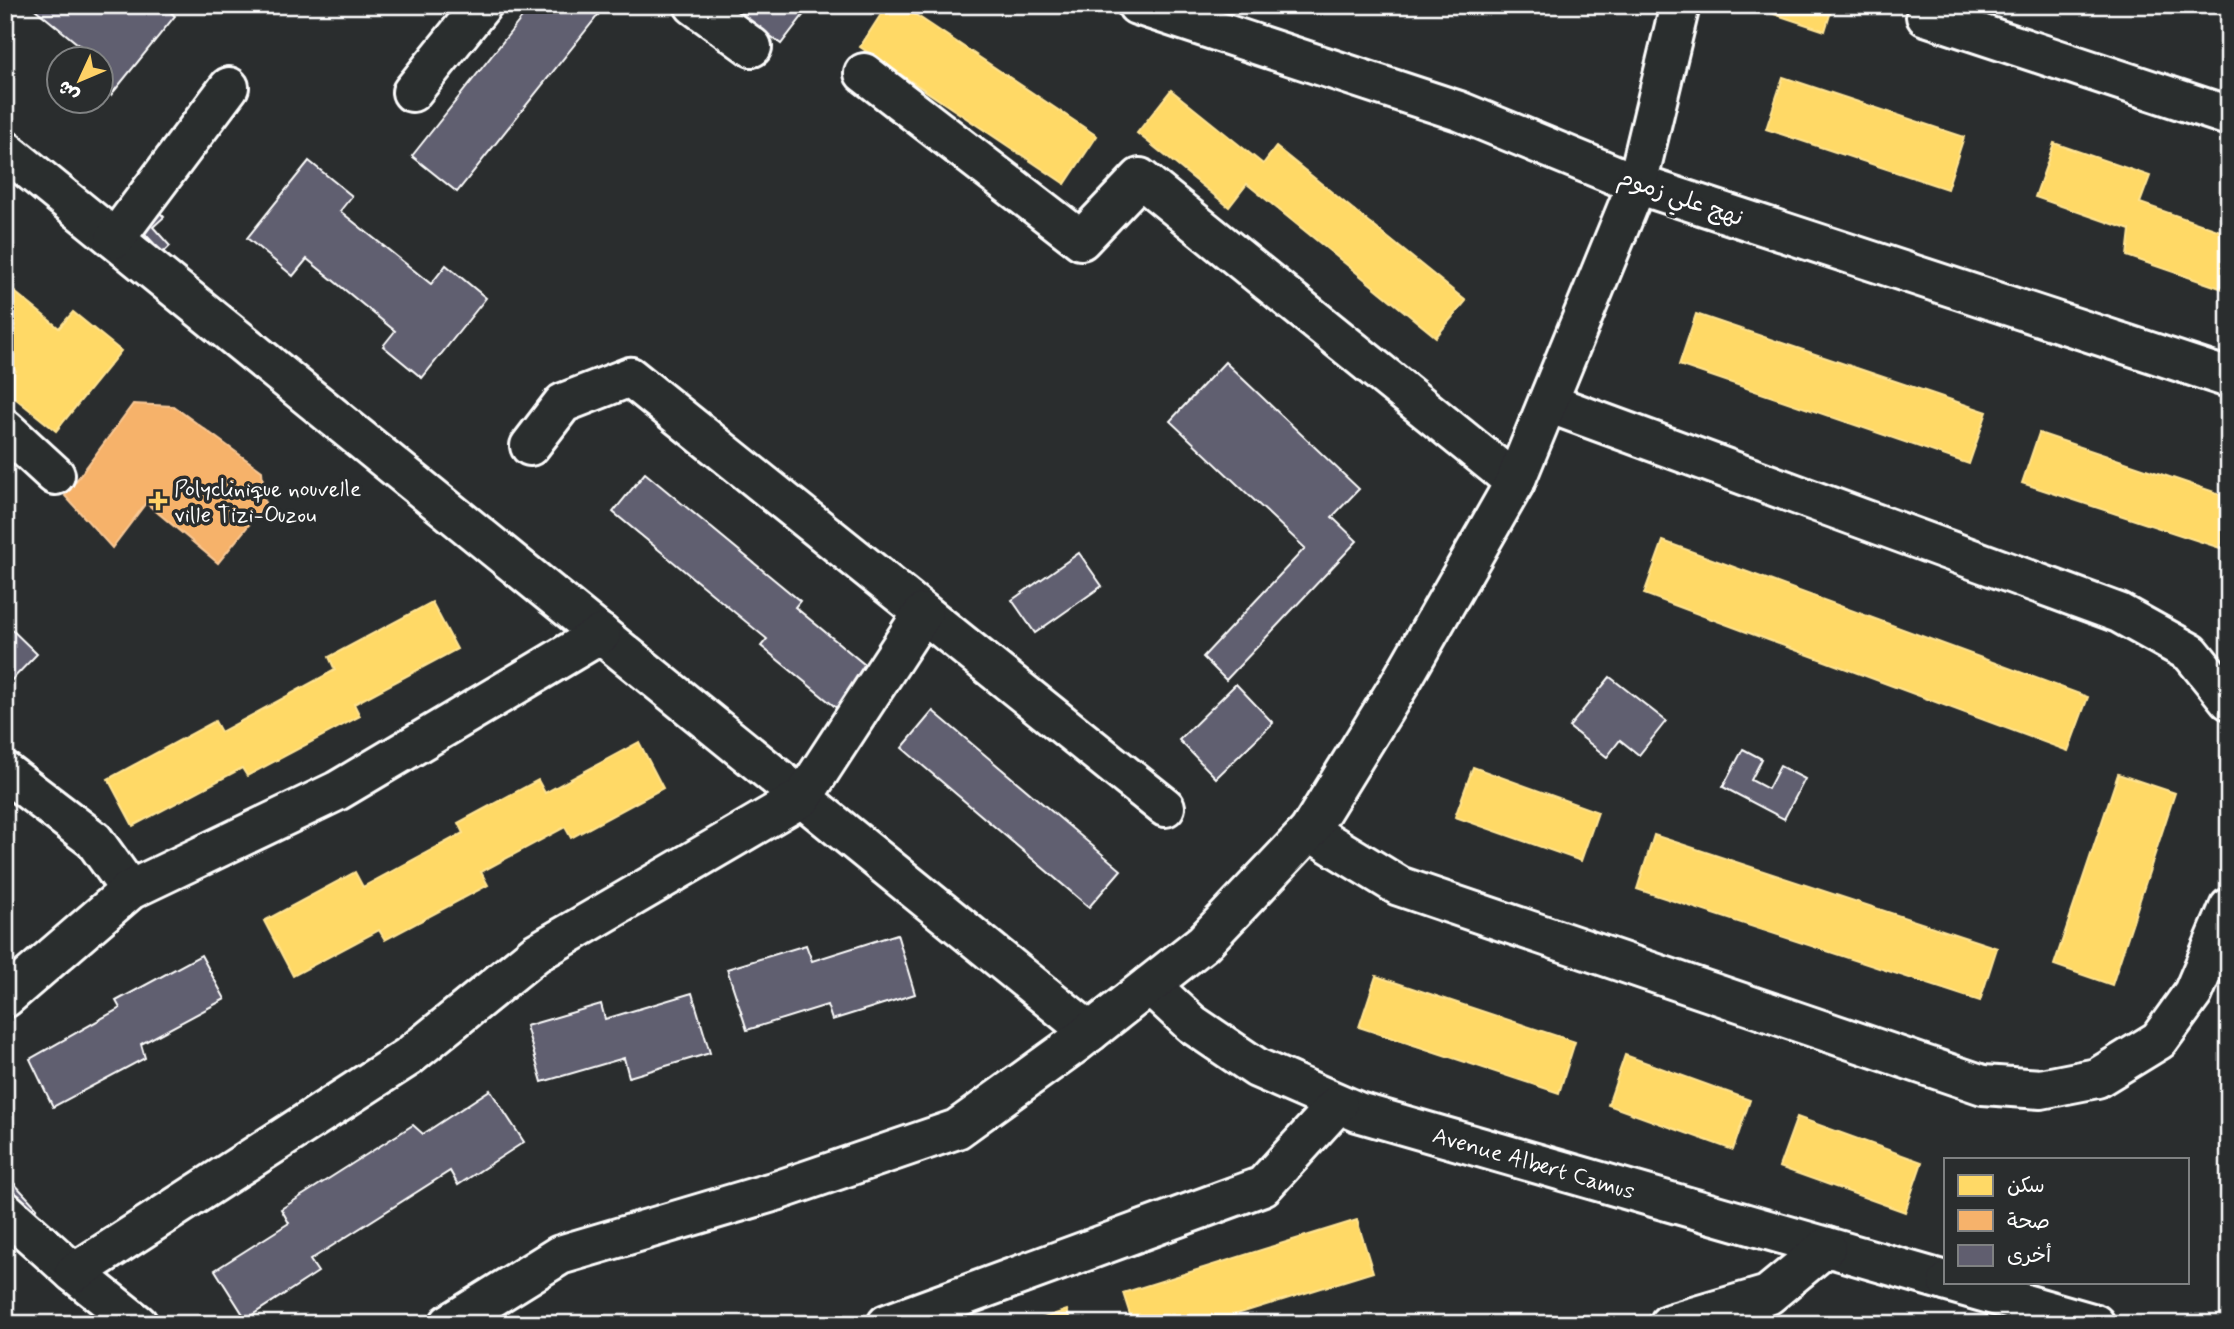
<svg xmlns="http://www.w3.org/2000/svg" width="2234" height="1329" viewBox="0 0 2234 1329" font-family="Mynerve,'Playpen Sans Arabic',sans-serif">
  <rect width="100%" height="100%" fill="#2a2d2e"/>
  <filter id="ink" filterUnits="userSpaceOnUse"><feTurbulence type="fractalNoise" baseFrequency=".0143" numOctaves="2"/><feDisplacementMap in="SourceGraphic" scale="14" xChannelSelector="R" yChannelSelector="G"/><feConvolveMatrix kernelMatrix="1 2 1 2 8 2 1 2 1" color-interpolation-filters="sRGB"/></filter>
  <g filter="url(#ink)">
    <g fill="#ffd966" stroke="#ffe494" stroke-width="2">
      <polygon points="887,5 901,5 1097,136 1065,184 860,47"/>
      <polygon points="1766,5 1833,5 1825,31 1765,11"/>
      <polygon points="2205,5 2229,5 2229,16 2204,8"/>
      <polygon points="1783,77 1964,137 1947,189 1766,129"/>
      <polygon points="1171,90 1263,164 1276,147 1466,301 1436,337 1247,184 1229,207 1137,133"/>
      <polygon points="2054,143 2150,176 2140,203 2229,234 2229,291 2127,256 2130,230 2035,197"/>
      <polygon points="5,284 59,328 73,312 121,351 56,431 5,390 5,384 16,371 5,362"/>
      <polygon points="1696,314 1987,412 1969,464 1679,365"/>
      <polygon points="2039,433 2229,497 2229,522 2220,548 2022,483"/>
      <polygon points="1663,541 2088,697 2068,751 1644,594"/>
      <polygon points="432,602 457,649 354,704 360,716 247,776 242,768 133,826 108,779 215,721 221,732 335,670 329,657"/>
      <polygon points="639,742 663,788 571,838 565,827 481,872 488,885 385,940 379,930 293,976 264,921 355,872 363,887 463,833 458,823 538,780 545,793"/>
      <polygon points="1473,767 1598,812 1581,861 1455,817"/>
      <polygon points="2118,774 2175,793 2112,985 2054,965"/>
      <polygon points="1654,835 1997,948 1980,1001 1637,889"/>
      <polygon points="1376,976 1575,1042 1559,1093 1359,1027"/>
      <polygon points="1625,1055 1750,1100 1733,1150 1608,1105"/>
      <polygon points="1797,1117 1922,1162 1905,1212 1779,1167"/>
      <polygon points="1357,1220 1373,1272 1205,1324 1133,1324 1123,1293"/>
      <polygon points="1067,1310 1071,1324 1026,1324"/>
    </g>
    <polygon fill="#f6b26b" stroke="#f9c997" stroke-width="2" points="133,404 173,406 262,471 265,505 218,563 146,503 112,548 65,496"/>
    <g fill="#605e6f" stroke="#fff" stroke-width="2">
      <polygon points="30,5 162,5 175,16 111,95 102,88 102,60 75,60 84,49"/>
      <polygon points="532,5 606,5 457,192 412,156"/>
      <polygon points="730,5 811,5 781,44"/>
      <polygon points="309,161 352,196 340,211 431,284 446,265 486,298 422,378 383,346 395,331 307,259 293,276 247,238"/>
      <polygon points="146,197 164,217 153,227 170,246 163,253 127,215"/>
      <polygon points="1225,362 1359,489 1332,517 1357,541 1226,680 1203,657 1305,548 1170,421"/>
      <polygon points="645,473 800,601 795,607 876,674 844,714 761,646 767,639 613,512"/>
      <polygon points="1079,553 1102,586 1035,633 1012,600"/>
      <polygon points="5,623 37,654 5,687"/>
      <polygon points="1610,677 1666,721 1639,755 1620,740 1607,757 1569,727"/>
      <polygon points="1236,684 1273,723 1216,778 1179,740"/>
      <polygon points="933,711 1121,870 1089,907 902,748"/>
      <polygon points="1743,749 1762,759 1751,780 1768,789 1780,766 1805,779 1784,819 1723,787"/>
      <polygon points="897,934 915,994 832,1020 827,1005 747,1030 727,969 806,945 812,961"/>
      <polygon points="201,955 225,999 141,1044 145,1058 53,1107 30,1059 120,1008 116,1001"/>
      <polygon points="692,993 710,1053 629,1077 624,1058 542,1082 526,1026 601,1004 605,1019"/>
      <polygon points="490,1090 524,1142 458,1185 450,1171 310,1260 318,1272 246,1319 215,1270 289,1223 281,1209 413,1125 423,1134"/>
      <polygon points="11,1180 37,1208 5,1238 5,1185"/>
    </g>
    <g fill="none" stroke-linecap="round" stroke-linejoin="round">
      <g stroke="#fff" stroke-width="44">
        <g id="minor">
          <polyline points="694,5 752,47"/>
          <polyline points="1137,5 1459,111 1637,184 2229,378"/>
          <polyline points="1926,16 2229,116"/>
          <polyline points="864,73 1081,240 1140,178 1515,482"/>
          <polyline points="412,92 482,5"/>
          <polyline points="5,150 1090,1032"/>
          <polyline points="115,239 229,87"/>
          <polyline points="1548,403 2119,613 2191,653 2229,700"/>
          <polyline points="5,429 55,475"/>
          <polyline points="530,446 563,403 630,377 1165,807"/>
          <polyline points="5,772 94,840 130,890"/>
          <polyline points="1309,831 1399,886 1983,1085 2041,1089 2097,1078 2159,1040 2193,993 2229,908"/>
          <path id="s1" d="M 1150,985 L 1192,1024 L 1257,1068 L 1358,1112 L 1945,1281"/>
          <polyline points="5,998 130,890 337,791 601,634"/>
          <polyline points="5,1211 74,1273 138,1324"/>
          <polyline points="74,1273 408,1057 536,953 803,797 923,613"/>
          <polyline points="1948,1282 2095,1324"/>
          <polyline points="449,1324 560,1255 776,1191 957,1129 1076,1043 1203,943 1309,831 1399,685 1515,482 1637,184 1680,5"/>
          <polyline points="887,1324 1263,1186 1338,1104"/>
          <polyline points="1669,1324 1768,1295 1826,1247"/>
        </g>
      </g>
      <use href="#minor" stroke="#2a2d2e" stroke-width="38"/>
    </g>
  </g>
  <path fill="#ffd166" stroke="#2a2d2e" stroke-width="2.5" d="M154.5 490.5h7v7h7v7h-7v7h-7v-7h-7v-7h7z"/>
  <g text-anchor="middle" stroke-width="7" stroke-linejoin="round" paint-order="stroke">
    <g font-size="23" fill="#fff" stroke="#2a2d2e">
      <text transform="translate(1681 197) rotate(19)" y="8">نهج علي زموم</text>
      <text dy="8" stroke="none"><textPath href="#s1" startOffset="429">Avenue Albert Camus</textPath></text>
    </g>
    <g font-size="23" fill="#fff" stroke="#2a2d2e" text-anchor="start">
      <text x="174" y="496">Polyclinique nouvelle<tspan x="174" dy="26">ville Tizi-Ouzou</tspan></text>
    </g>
  </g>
  <rect width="2234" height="1329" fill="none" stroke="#2a2d2e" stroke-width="28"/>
  <rect x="14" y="14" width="2206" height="1301" fill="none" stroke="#fff" stroke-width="2.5" filter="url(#ink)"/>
  <rect x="1944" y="1158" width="245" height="126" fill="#2a2d2e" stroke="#7f8182" stroke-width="2"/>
  <rect x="1958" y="1175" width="35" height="21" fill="#ffd966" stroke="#7f8182" stroke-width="2"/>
  <text x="2007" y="1192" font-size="21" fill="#ffffff">سكن</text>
  <rect x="1958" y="1210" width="35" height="21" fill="#f6b26b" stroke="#7f8182" stroke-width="2"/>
  <text x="2007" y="1228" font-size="21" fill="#ffffff">صحة</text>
  <rect x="1958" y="1245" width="35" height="21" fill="#605e6f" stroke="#7f8182" stroke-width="2"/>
  <text x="2007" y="1262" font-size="21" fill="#ffffff">أخرى</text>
  <g transform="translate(80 80) rotate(226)"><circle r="33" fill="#2a2d2e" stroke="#7f8182" stroke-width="2"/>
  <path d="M0-5L12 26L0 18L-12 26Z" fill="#ffd166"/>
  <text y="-10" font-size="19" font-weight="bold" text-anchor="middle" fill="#ffffff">ش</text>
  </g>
</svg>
